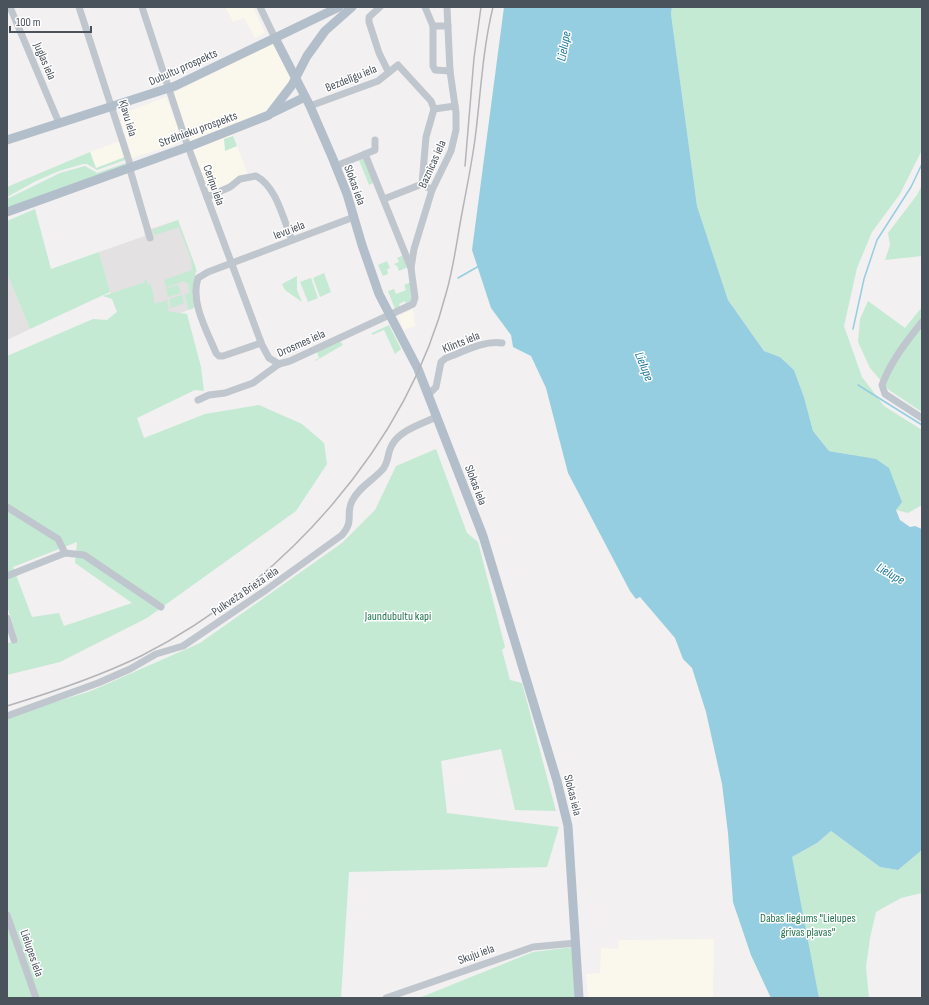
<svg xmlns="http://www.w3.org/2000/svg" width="929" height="1005" viewBox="0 0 929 1005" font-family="'Sofia Sans Condensed',sans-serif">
  <rect width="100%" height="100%" fill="#f2f0f0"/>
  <g fill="#faf7ec">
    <polygon points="225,7 253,7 265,33 255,38 244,18 233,22"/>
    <polygon points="273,43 291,80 277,101 265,112 191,142 187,138 173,93"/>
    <polygon points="166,97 182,139 174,145 132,158 119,115"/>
    <polygon points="232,133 249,177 208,193 192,149"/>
    <polygon points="120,141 125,157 96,168 90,152"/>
    <polygon points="413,309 415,326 404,330 398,316"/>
    <polygon points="714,939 713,998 588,998 586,974 600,973 601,948 618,949 619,940"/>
  </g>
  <g fill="#e3e1e1">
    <polygon points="178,220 197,272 195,273 193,291 196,307 126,334 110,292 99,252 145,236 144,231"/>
    <polygon points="7,274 30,329 7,340"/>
  </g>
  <g fill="#c4ead4" fill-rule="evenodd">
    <polygon points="672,7 922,7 922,150 900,194 872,232 857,268 844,326 862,377 884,406 922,430 922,505 908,513 896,510 853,455 829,451 813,431 804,397 794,370 780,357 764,351 728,300 697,206 671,14"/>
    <polygon points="233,136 237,146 225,151 224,139"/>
    <polygon points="90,152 96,168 125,157 125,160 97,170 87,164 83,164 59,171 36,181 7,197 7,187"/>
    <polygon points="362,159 365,159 375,182 369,185 359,160"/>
    <polygon points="126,163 125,166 7,209 7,199 60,173 85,166 97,173"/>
    <polygon points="922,185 922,256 885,260 890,245 888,233 917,195"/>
    <polygon points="35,209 51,269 99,252 110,292 30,329 7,274 7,221"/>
    <polygon points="178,220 196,268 193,291 196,307 189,310 185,295 190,293 188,283 186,283 184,281 166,288 164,280 192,270 191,259 179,227 155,235 152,230"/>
    <polygon points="404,255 408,267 399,271 397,266 394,264 399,262 397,258"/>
    <polygon points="387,261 390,268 387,269 388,274 383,276 378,265"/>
    <polygon points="324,273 331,292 320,297 313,278"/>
    <polygon points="297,276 297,290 302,302 285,290 282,284"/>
    <polygon points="311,278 318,298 308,302 300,282"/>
    <path d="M 146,279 L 148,285 L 151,284 L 155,304 L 167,300 L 169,309 L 166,311 L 187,314 L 201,367 L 204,391 L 195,390 L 137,418 L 144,438 L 205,414 L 259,405 L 302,424 L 324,443 L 327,464 L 296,511 L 147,618 L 60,662 L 7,675 L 7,643 L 18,641 L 7,606 L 7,356 L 93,319 L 107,320 L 117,312 L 112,299 L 103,296 L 145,282 L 144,280 ZM 77,542 L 75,563 L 132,603 L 64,626 L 59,613 L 32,617 L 13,567 Z"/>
    <polygon points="411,282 412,300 406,304 405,301 399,304 400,307 395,309 388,291 394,289 396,294 406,290 404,285"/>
    <polygon points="178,285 181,293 168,297 166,289"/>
    <polygon points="182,295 184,303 171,308 169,299"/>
    <polygon points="868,301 905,328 922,307 922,412 889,390 870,368 858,342 860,319"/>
    <polygon points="389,325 401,349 395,354 384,330 372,335 372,333"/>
    <polygon points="340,341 343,345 315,361 315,360 319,358 317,352 319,350"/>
    <polygon points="436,449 467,533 478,542 505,647 502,650 510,680 522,683 556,811 515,810 501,749 441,761 447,813 559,827 547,867 349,872 341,998 7,998 7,717 91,691 200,643 342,543 375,510 396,466"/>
    <polygon points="831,831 880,867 898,870 922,850 922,893 901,898 876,912 870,938 866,967 869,998 771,998 751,955 733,902 792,857 817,843"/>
    <polygon points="573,947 579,998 419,998 533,952"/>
  </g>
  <polygon fill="#96cee1" points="504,7 672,7 671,14 697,206 728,300 764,351 780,357 794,370 804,397 813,431 829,451 876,459 889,468 902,502 896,510 900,520 910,527 915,526 922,529 922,850 898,870 880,867 831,831 817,843 792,857 819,998 771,998 751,955 733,902 728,833 722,784 706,712 692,668 683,659 675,638 640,597 636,599 630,591 568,473 546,388 531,356 513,347 511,335 491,308 472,250"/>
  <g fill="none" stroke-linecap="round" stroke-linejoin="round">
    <g stroke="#96cee1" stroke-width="1.5">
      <polyline points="458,278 479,266"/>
      <polyline points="853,329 864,279 877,240 911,187 922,164"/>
      <polyline points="858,385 922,425"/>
    </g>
    <g stroke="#c0c6cd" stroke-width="7">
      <polyline points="10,7 59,123"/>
      <polyline points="79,7 129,161 131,173 150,238"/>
      <polyline points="142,7 186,141 262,345 269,358 279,364"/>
      <polyline points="260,7 275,38"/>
      <polyline points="380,7 369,17 369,22 379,53 388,71"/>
      <polyline points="425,7 433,26 448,26"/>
      <polyline points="433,26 433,66 435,70 450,71"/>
      <polyline points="310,106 378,81 398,65 431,101 434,109 426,137 422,184"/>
      <polyline points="434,109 455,106"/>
      <polyline points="365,154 411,268"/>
      <polyline points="336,166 375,150 375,140"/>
      <path d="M 207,197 L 230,187 L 240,179 L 256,176 C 277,187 283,219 292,240"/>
      <polyline points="384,199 422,184 432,190"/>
      <path d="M 922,322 C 906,342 891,361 882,385 L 885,394 L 922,418"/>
      <path d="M 261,343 L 223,356 L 219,356 L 216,353 C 207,331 190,302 198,278 L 208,272 L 354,217"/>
      <path d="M 428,395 L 436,387 L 441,362 L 446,358 C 463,352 484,340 502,343"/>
      <polyline points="198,400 209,395 225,393 253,383 279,364 290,361 413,304 415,298 411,268 414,249 432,190 451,151 456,130 456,113 450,71 447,7"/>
      <polyline points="7,507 58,539 65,553 84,555 161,607"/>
      <polyline points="7,576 65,553"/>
      <polyline points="7,618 14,640"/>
      <path d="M 7,716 L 98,683 L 130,669 L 156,654 L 183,646 L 266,590 L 342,535 C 355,520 345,515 352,501 C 359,487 372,481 382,470 C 389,463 387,453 392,445 C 400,430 422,424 436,417"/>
      <polyline points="7,915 36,998"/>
      <polyline points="386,998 533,947 576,943"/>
    </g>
    <g stroke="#b3becb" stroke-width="9">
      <polyline points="275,38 310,106 333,159 347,194 362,245 379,294 418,369 483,536 557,781 568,826 579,998"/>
      <polyline points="272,113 305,97"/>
      <polyline points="7,140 175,86 339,7"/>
      <polyline points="7,212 193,145 269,115 292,85 307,56 325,31 352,7"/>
    </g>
    <g stroke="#b3b5b9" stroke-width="1.5">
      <polyline points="465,166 474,58 481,7"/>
      <path d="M 7,706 C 53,692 98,677 141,656 C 283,584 407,446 447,290 C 454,265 457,239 462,213 C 467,186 473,158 476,131 C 481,89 483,48 493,7"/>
    </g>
  </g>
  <g text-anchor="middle" stroke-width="3" stroke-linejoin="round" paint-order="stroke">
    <g font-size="12" fill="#4a525b" stroke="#fff">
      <text transform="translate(45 61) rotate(67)" y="4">Juglas iela</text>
      <text transform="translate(183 67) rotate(-24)" y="4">Dubultu prospekts</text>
      <text transform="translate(351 78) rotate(-22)" y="4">Bezdelīgu iela</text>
      <text transform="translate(128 118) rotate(73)" y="4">Kļavu iela</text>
      <text transform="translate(198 129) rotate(-20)" y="4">Strēlnieku prospekts</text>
      <text transform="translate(432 164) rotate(-66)" y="4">Baznīcas iela</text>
      <text transform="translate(214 185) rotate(70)" y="4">Ceriņu iela</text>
      <text transform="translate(355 185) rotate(70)" y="4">Slokas iela</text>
      <text transform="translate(289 230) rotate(-21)" y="4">Ievu iela</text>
      <text transform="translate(461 342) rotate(-22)" y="4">Klints iela</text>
      <text transform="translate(301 343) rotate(-24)" y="4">Drosmes iela</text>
      <text transform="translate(476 485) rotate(69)" y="4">Slokas iela</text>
      <text transform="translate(245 591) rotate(-34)" y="4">Pulkveža Brieža iela</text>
      <text transform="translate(573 795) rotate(76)" y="4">Slokas iela</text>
      <text transform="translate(32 953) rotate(71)" y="4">Lielupes iela</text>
      <text transform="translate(476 954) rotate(-20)" y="4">Skuju iela</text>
    </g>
    <g font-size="12" fill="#23744f" stroke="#fff">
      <text x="398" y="620">Jaundubultu kapi</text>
      <text x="808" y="922">Dabas liegums "Lielupes<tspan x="808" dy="14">grīvas pļavas"</tspan></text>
    </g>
    <g font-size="13" font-style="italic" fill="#1e799a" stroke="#fff">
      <text transform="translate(563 46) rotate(-79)" y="5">Lielupe</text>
      <text transform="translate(645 366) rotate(68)" y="5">Lielupe</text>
      <text transform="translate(891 573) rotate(30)" y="5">Lielupe</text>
    </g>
  </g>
  <rect width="929" height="1005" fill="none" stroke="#4a525b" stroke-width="16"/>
  <path d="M10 26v6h81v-6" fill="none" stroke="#4a525b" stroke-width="2"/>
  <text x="16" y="26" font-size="12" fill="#4a525b" stroke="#ffffff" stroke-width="3" paint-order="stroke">100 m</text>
</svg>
